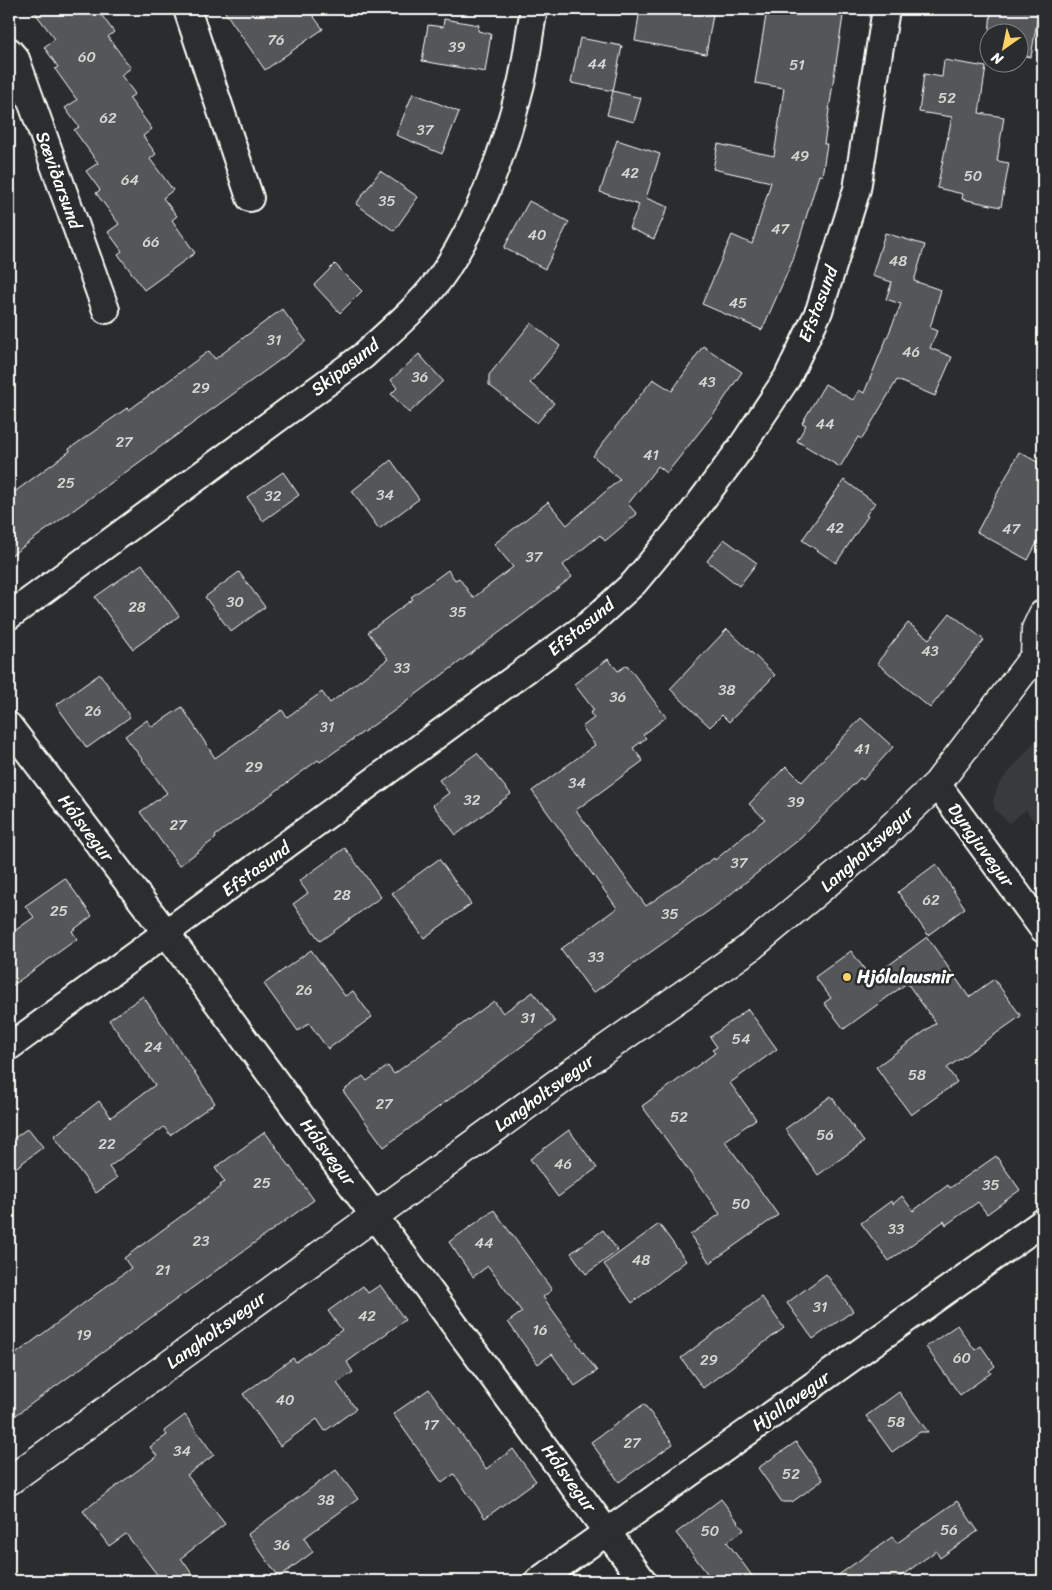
<svg xmlns="http://www.w3.org/2000/svg" width="1052" height="1590" viewBox="0 0 1052 1590" font-family="Sriracha,sans-serif">
  <rect width="100%" height="100%" fill="#2a2d2e"/>
  <filter id="ink" filterUnits="userSpaceOnUse"><feTurbulence type="fractalNoise" baseFrequency=".02" numOctaves="2"/><feDisplacementMap in="SourceGraphic" scale="10" xChannelSelector="R" yChannelSelector="G"/><feConvolveMatrix kernelMatrix="1 2 1 2 8 2 1 2 1" color-interpolation-filters="sRGB"/></filter>
  <g filter="url(#ink)">
    <polygon fill="#373a3b" points="1043,732 1043,834 1026,810 1009,823 995,810 993,801 998,785"/>
    <g fill="#555758" stroke="#fff">
      <polygon points="32,9 97,9 114,32 108,37 131,68 121,75 135,94 129,98 152,129 143,136 156,154 150,159 173,190 163,198 177,216 172,220 195,253 144,290 118,254 122,251 108,232 119,224 96,193 100,190 86,171 98,163 74,130 79,127 65,108 77,100 55,69 58,67 44,47 55,39"/>
      <polygon points="223,9 308,9 323,29 265,70"/>
      <polygon points="640,9 714,9 706,54 635,41"/>
      <polygon points="767,9 844,9 824,144 827,144 822,176 819,175 793,260 762,330 702,304 732,235 752,244 771,182 713,169 718,144 774,156 784,88 755,83"/>
      <polygon points="991,9 1039,9 1031,57 1020,55 1020,32 990,32 988,49"/>
      <polygon points="444,19 479,25 478,31 491,34 485,72 422,61 428,25 443,27"/>
      <polygon points="580,38 622,46 613,91 571,83"/>
      <polygon points="944,60 986,67 979,113 1004,117 997,161 1009,163 1001,207 962,199 963,194 937,188 952,117 919,112 924,74 942,77"/>
      <polygon points="613,91 641,98 634,122 607,115"/>
      <polygon points="413,93 459,112 442,154 396,135"/>
      <polygon points="617,140 660,154 646,198 668,207 654,239 629,228 639,205 600,192"/>
      <polygon points="380,171 418,197 394,231 356,204"/>
      <polygon points="529,201 569,222 545,269 504,248"/>
      <polygon points="885,233 925,245 914,281 941,290 930,328 937,331 930,348 952,357 935,396 897,380 862,439 858,437 840,467 797,441 806,425 802,423 825,384 853,400 859,390 864,393 901,304 886,299 892,282 872,276"/>
      <polygon points="335,264 362,291 340,313 314,285"/>
      <polygon points="282,309 306,341 9,557 9,496 70,451 69,449 127,408 129,410 209,351 215,359"/>
      <polygon points="531,323 560,346 530,383 554,403 537,423 489,385 489,375"/>
      <polygon points="703,346 742,372 716,411 667,473 658,466 628,504 637,514 605,541 600,535 563,565 572,577 523,615 391,713 320,762 318,760 215,836 216,838 179,866 140,812 167,793 125,736 147,720 152,727 182,707 215,758 282,710 287,717 322,692 330,703 388,659 368,632 413,599 411,597 448,570 455,580 459,578 473,598 513,567 494,544 548,502 567,525 620,479 593,456 653,379 672,391"/>
      <polygon points="419,354 443,381 409,413 391,394 397,388 391,380"/>
      <polygon points="1019,452 1043,465 1043,531 1028,560 977,532"/>
      <polygon points="391,460 419,499 379,529 352,491"/>
      <polygon points="283,472 299,495 263,521 247,497"/>
      <polygon points="844,480 875,503 866,515 868,516 836,563 802,540"/>
      <polygon points="724,539 757,563 739,586 707,561"/>
      <polygon points="142,564 179,616 133,649 95,597"/>
      <polygon points="239,572 265,607 231,632 205,597"/>
      <polygon points="950,613 984,640 930,708 877,663 908,623 929,639"/>
      <polygon points="727,629 775,675 729,722 722,715 710,727 670,689"/>
      <polygon points="608,659 618,671 627,665 666,717 643,735 646,738 633,748 643,761 576,810 646,906 714,858 715,860 765,819 749,804 786,766 802,782 861,718 893,747 863,780 860,778 801,838 717,905 593,993 561,949 617,908 532,791 595,745 582,727 594,718 590,713 594,710 574,684"/>
      <polygon points="100,674 130,717 87,748 56,705"/>
      <polygon points="477,753 511,794 456,835 433,805 449,793 439,780"/>
      <polygon points="345,848 381,897 320,941 293,904 308,893 299,881"/>
      <polygon points="439,859 471,904 424,938 392,893"/>
      <polygon points="936,864 965,908 928,935 898,892"/>
      <polygon points="65,878 92,916 72,931 77,939 9,988 9,935 34,917 25,906"/>
      <polygon points="927,937 969,997 994,979 1021,1016 947,1068 957,1082 911,1115 876,1067 936,1023 907,983 844,1029 824,1003 831,998 815,977 851,951 871,978"/>
      <polygon points="311,950 345,996 353,991 372,1017 328,1049 309,1023 298,1031 264,984"/>
      <polygon points="533,992 555,1022 384,1147 343,1091 363,1076 367,1081 388,1066 394,1074 494,1001 503,1013"/>
      <polygon points="143,996 215,1103 170,1135 164,1127 109,1167 117,1178 96,1193 54,1136 99,1101 111,1117 155,1085 109,1020"/>
      <polygon points="748,1009 777,1049 730,1083 756,1119 725,1141 778,1215 710,1263 690,1235 720,1214 642,1106 715,1053 712,1050 717,1047 710,1037"/>
      <polygon points="831,1096 864,1142 818,1175 785,1129"/>
      <polygon points="28,1128 43,1147 9,1173 9,1142"/>
      <polygon points="569,1130 597,1168 558,1197 530,1159"/>
      <polygon points="265,1132 314,1200 9,1420 9,1359 131,1268 124,1258 221,1187 220,1185 225,1182 215,1168"/>
      <polygon points="996,1156 1020,1190 987,1214 978,1202 946,1225 944,1221 889,1261 861,1223 891,1201 893,1204 902,1196 913,1211 948,1185 950,1188"/>
      <polygon points="494,1210 552,1290 543,1297 597,1371 575,1386 552,1354 538,1364 508,1322 522,1312 488,1266 473,1277 449,1242"/>
      <polygon points="659,1224 686,1261 632,1303 604,1264"/>
      <polygon points="603,1230 618,1251 586,1274 571,1253"/>
      <polygon points="826,1274 853,1311 813,1339 787,1303"/>
      <polygon points="380,1285 405,1320 347,1362 353,1372 337,1383 356,1409 325,1431 317,1419 280,1446 243,1394 293,1358 296,1362 342,1330 328,1311 363,1286 368,1293"/>
      <polygon points="762,1297 784,1328 703,1388 681,1358"/>
      <polygon points="957,1325 975,1350 981,1346 995,1366 989,1371 991,1373 960,1395 926,1347"/>
      <polygon points="429,1389 486,1469 513,1449 536,1481 485,1518 454,1474 442,1483 393,1414"/>
      <polygon points="899,1392 928,1432 920,1432 892,1452 866,1416"/>
      <polygon points="644,1404 673,1444 619,1482 591,1442"/>
      <polygon points="185,1415 214,1455 187,1475 225,1524 181,1558 197,1581 162,1581 126,1534 109,1546 83,1511 157,1456 150,1447 167,1435 164,1431"/>
      <polygon points="796,1442 823,1480 792,1502 782,1502 758,1468"/>
      <polygon points="336,1470 358,1499 304,1538 313,1552 279,1577 248,1534"/>
      <polygon points="721,1499 744,1530 727,1542 756,1581 713,1581 676,1533"/>
      <polygon points="957,1501 978,1531 940,1558 936,1551 894,1581 830,1581 892,1537 897,1543"/>
    </g>
    <g fill="none" stroke-linecap="round" stroke-linejoin="round">
      <g stroke="#fff" stroke-width="30">
        <g id="street">
          <polyline points="187,9 250,198"/>
          <polyline points="9,51 16,59 106,310"/>
          <path d="M 9,616 L 363,356 C 391,330 424,303 445,271 C 481,215 505,149 521,84 C 527,59 529,34 534,9"/>
          <polyline points="9,726 167,934 643,1581"/>
          <polyline points="937,784 1043,929"/>
          <polyline points="9,1047 589,624 634,583 693,512 740,449 787,378 819,311 857,189 886,9"/>
          <polyline points="538,1581 1043,1222"/>
        </g>
      </g>
      <g stroke="#fff" stroke-width="31">
        <g id="secondary">
          <polyline points="1035,656 1036,629 1043,614"/>
          <polyline points="9,1481 567,1076 748,949 875,843 937,784 1035,656 1043,651"/>
        </g>
      </g>
      <use href="#street" stroke="#2a2d2e" stroke-width="26"/>
      <use href="#secondary" stroke="#2a2d2e" stroke-width="28"/>
    </g>
  </g>
  <circle fill="#ffd166" stroke="#2a2d2e" stroke-width="2" cx="847" cy="977" r="5"/>
  <g text-anchor="middle" stroke-width="5" stroke-linejoin="round" paint-order="stroke">
    <g font-size="15" fill="#d4d5d5">
      <text x="276" y="45">76</text>
      <text x="457" y="52">39</text>
      <text x="87" y="62">60</text>
      <text x="597" y="69">44</text>
      <text x="797" y="70">51</text>
      <text x="947" y="103">52</text>
      <text x="108" y="123">62</text>
      <text x="425" y="135">37</text>
      <text x="800" y="161">49</text>
      <text x="630" y="178">42</text>
      <text x="973" y="181">50</text>
      <text x="130" y="185">64</text>
      <text x="387" y="206">35</text>
      <text x="780" y="234">47</text>
      <text x="537" y="240">40</text>
      <text x="151" y="247">66</text>
      <text x="898" y="266">48</text>
      <text x="738" y="308">45</text>
      <text x="274" y="345">31</text>
      <text x="911" y="357">46</text>
      <text x="420" y="382">36</text>
      <text x="707" y="387">43</text>
      <text x="201" y="393">29</text>
      <text x="825" y="429">44</text>
      <text x="124" y="447">27</text>
      <text x="651" y="460">41</text>
      <text x="66" y="488">25</text>
      <text x="385" y="500">34</text>
      <text x="273" y="501">32</text>
      <text x="835" y="533">42</text>
      <text x="1011" y="534">47</text>
      <text x="534" y="562">37</text>
      <text x="235" y="607">30</text>
      <text x="137" y="612">28</text>
      <text x="458" y="617">35</text>
      <text x="930" y="656">43</text>
      <text x="402" y="673">33</text>
      <text x="727" y="695">38</text>
      <text x="618" y="702">36</text>
      <text x="93" y="716">26</text>
      <text x="327" y="732">31</text>
      <text x="862" y="754">41</text>
      <text x="254" y="772">29</text>
      <text x="577" y="788">34</text>
      <text x="472" y="805">32</text>
      <text x="796" y="807">39</text>
      <text x="178" y="830">27</text>
      <text x="739" y="868">37</text>
      <text x="342" y="900">28</text>
      <text x="931" y="905">62</text>
      <text x="59" y="916">25</text>
      <text x="670" y="919">35</text>
      <text x="596" y="962">33</text>
      <text x="304" y="995">26</text>
      <text x="528" y="1023">31</text>
      <text x="741" y="1044">54</text>
      <text x="153" y="1052">24</text>
      <text x="917" y="1080">58</text>
      <text x="384" y="1109">27</text>
      <text x="679" y="1122">52</text>
      <text x="825" y="1140">56</text>
      <text x="107" y="1149">22</text>
      <text x="563" y="1169">46</text>
      <text x="262" y="1188">25</text>
      <text x="991" y="1190">35</text>
      <text x="741" y="1209">50</text>
      <text x="896" y="1234">33</text>
      <text x="201" y="1246">23</text>
      <text x="484" y="1248">44</text>
      <text x="641" y="1265">48</text>
      <text x="163" y="1275">21</text>
      <text x="820" y="1312">31</text>
      <text x="367" y="1321">42</text>
      <text x="540" y="1335">16</text>
      <text x="84" y="1340">19</text>
      <text x="962" y="1363">60</text>
      <text x="709" y="1365">29</text>
      <text x="285" y="1405">40</text>
      <text x="896" y="1427">58</text>
      <text x="431" y="1430">17</text>
      <text x="632" y="1448">27</text>
      <text x="182" y="1456">34</text>
      <text x="791" y="1479">52</text>
      <text x="326" y="1505">38</text>
      <text x="949" y="1535">56</text>
      <text x="710" y="1536">50</text>
      <text x="282" y="1550">36</text>
    </g>
    <g font-size="18" fill="#fff" stroke="#2a2d2e">
      <text transform="translate(59 180) rotate(70)" y="6">Sæviðarsund</text>
      <text transform="translate(818 304) rotate(-69)" y="6">Efstasund</text>
      <text transform="translate(345 367) rotate(-38)" y="6">Skipasund</text>
      <text transform="translate(581 627) rotate(-39)" y="6">Efstasund</text>
      <text transform="translate(86 828) rotate(53)" y="6">Hólsvegur</text>
      <text transform="translate(981 845) rotate(54)" y="6">Dyngjuvegur</text>
      <text transform="translate(867 849) rotate(-42)" y="6">Langholtsvegur</text>
      <text transform="translate(256 869) rotate(-36)" y="6">Efstasund</text>
      <text transform="translate(544 1093) rotate(-36)" y="6">Langholtsvegur</text>
      <text transform="translate(328 1152) rotate(53)" y="6">Hólsvegur</text>
      <text transform="translate(216 1330) rotate(-36)" y="6">Langholtsvegur</text>
      <text transform="translate(791 1401) rotate(-35)" y="6">Hjallavegur</text>
      <text transform="translate(569 1478) rotate(54)" y="6">Hólsvegur</text>
    </g>
    <g font-size="18" font-weight="bold" fill="#fff" stroke="#2a2d2e" text-anchor="start">
      <text x="857" y="983">Hjólalausnir</text>
    </g>
  </g>
  <rect width="1052" height="1590" fill="none" stroke="#2a2d2e" stroke-width="30"/>
  <rect x="15" y="15" width="1022" height="1560" fill="none" stroke="#fff" stroke-width="2" filter="url(#ink)"/>
  <g transform="translate(1004 48) rotate(213)"><circle r="24" fill="#2a2d2e" stroke="#7f8182"/>
  <path d="M0-4L9 19L0 12L-9 19Z" fill="#ffd166"/>
  <text y="-8" font-size="14" font-weight="bold" text-anchor="middle" fill="#ffffff">N</text>
  </g>
</svg>
